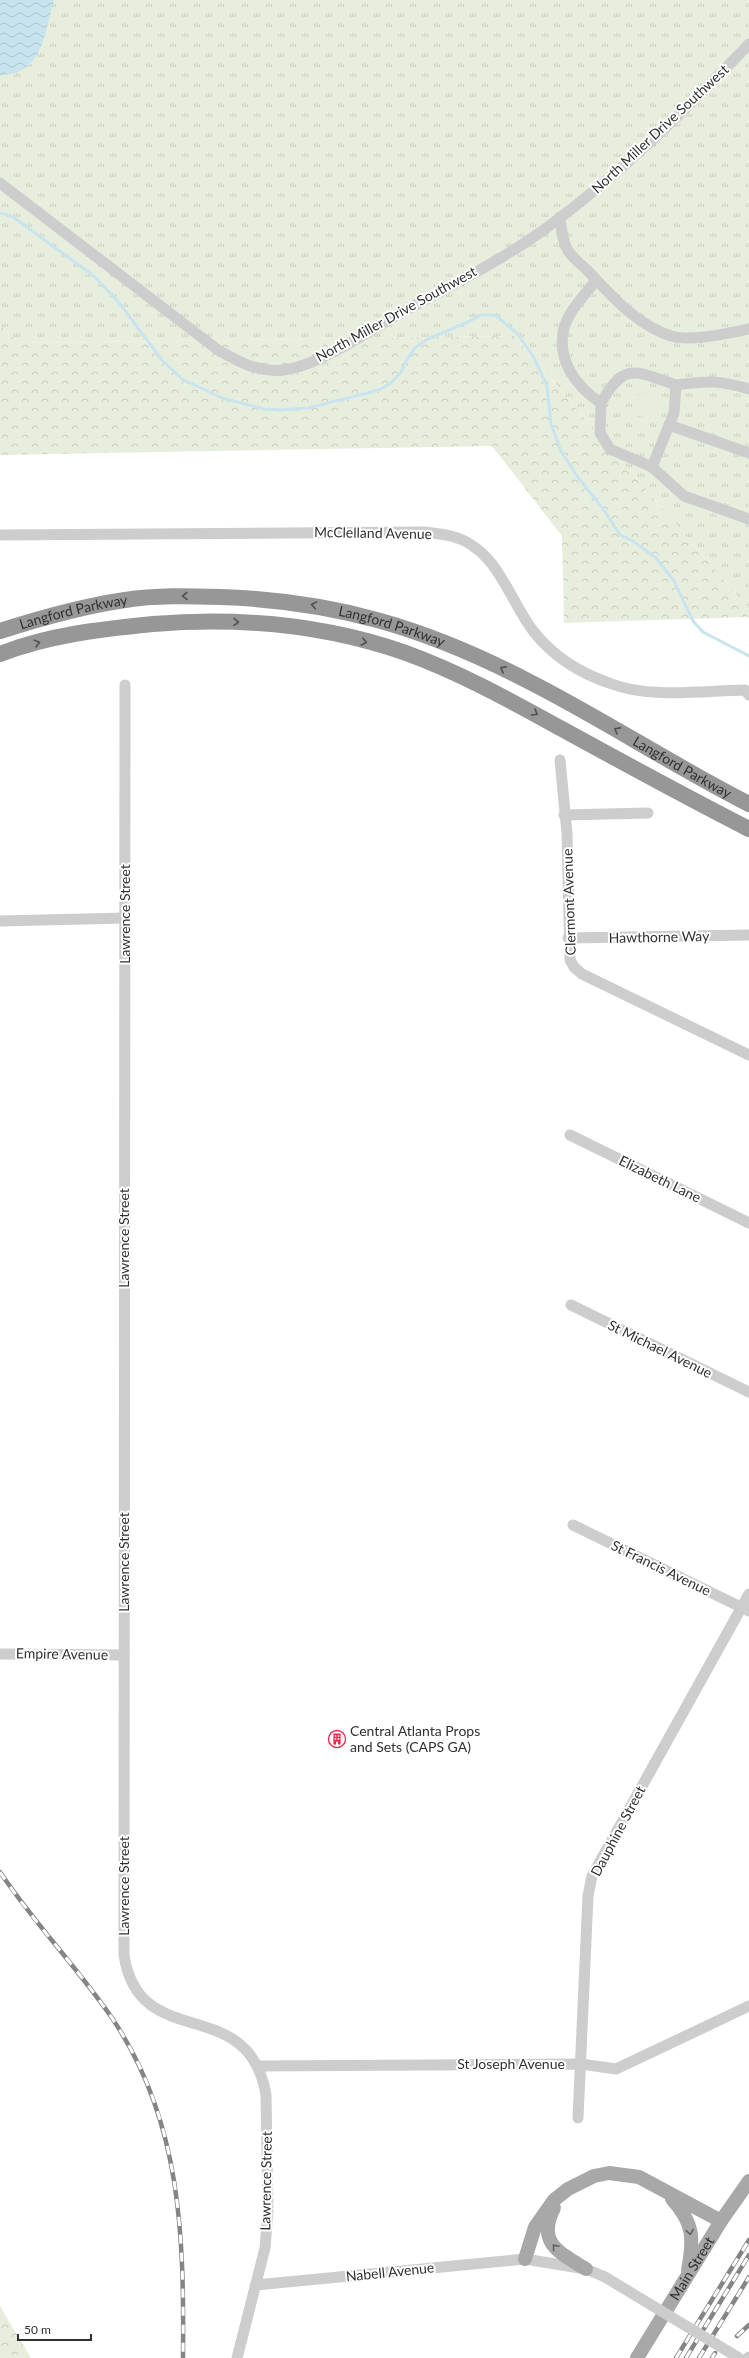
<svg xmlns="http://www.w3.org/2000/svg" width="749" height="2358" viewBox="0 0 749 2358" font-family="Lato,sans-serif">
  <defs>
    <pattern id="grass-tufts" width="24" height="20" patternUnits="userSpaceOnUse"><rect width="24" height="20" fill="#e8eedd"/><path d="M3 7l-1-3M5 7V3M7 7l1-3M15 17l-1-3M17 17v-4M19 17l1-3" fill="none" stroke="#c7ccbe"/></pattern>
    <pattern id="forest-crowns" width="20" height="18" patternUnits="userSpaceOnUse"><rect width="20" height="18" fill="#e8eedd"/><path d="M2 6a3 3 0 1 1 6 0M12 15a3 3 0 1 1 6 0" fill="none" stroke="#c7ccbe"/></pattern>
    <pattern id="water-waves" width="16" height="10" patternUnits="userSpaceOnUse"><rect width="16" height="10" fill="#c8e5ef"/><path d="M0 5q4-4 8 0t8 0" fill="none" stroke="#acc5cd"/></pattern>
  </defs>
  <rect width="100%" height="100%" fill="#fff"/>
  <polygon fill="url(#grass-tufts)" points="0,0 749,0 749,609 514,336 20,343 0,326"/>
  <g fill="url(#forest-crowns)">
    <polygon points="0,326 20,343 514,336 749,609 749,617 564,623 562,536 492,446 0,455"/>
    <polygon points="0,2306 31,2358 0,2358"/>
  </g>
  <polygon fill="#e8eedd" points="639,393 660,399 654,420 633,414"/>
  <path fill="url(#water-waves)" d="M 0,0 L 54,0 C 44,34 43,75 0,75 Z"/>
  <g fill="none" stroke-linecap="round" stroke-linejoin="round">
    <polyline stroke="#c8e5ef" stroke-width="3" points="0,213 13,217 94,276 120,304 162,360 182,379 222,398 264,409 279,410 308,408 379,390 391,383 401,372 407,359 416,347 428,339 468,322 481,315 495,315 517,333 534,358 547,386 551,424 561,451 577,476 604,510 620,535 633,541 656,558 674,581 693,621 703,632 749,656"/>
    <g stroke="#cdcdcd" stroke-width="11">
      <path d="M 0,183 L 218,350 C 239,362 259,373 284,370 C 316,366 363,335 392,318 C 443,289 498,263 545,229 C 619,175 686,110 749,44"/>
      <path d="M 560,217 C 561,228 562,239 567,249 C 571,257 581,264 588,271 C 612,296 636,325 671,336 C 691,342 728,333 749,329"/>
      <path d="M 596,280 C 586,294 569,310 564,328 C 556,359 576,387 601,403 L 600,433 L 610,449 L 652,467 L 684,496 L 749,519"/>
      <path d="M 676,385 C 707,381 719,380 749,389"/>
      <path d="M 601,403 C 625,360 637,372 676,385 L 674,413 L 652,467"/>
      <polyline points="669,425 749,453"/>
      <path d="M 0,535 L 424,532 C 433,533 442,534 451,536 C 498,548 508,599 534,632 C 553,656 580,673 609,683 C 650,699 701,691 745,690 L 749,695"/>
      <path d="M 125,685 L 124,1955 C 139,2055 249,1991 266,2095 L 268,2211 L 265,2248 L 237,2358"/>
      <polyline points="560,760 567,833 570,960 574,967 582,974 749,1055"/>
      <polyline points="564,815 648,813"/>
      <polyline points="0,921 125,918"/>
      <polyline points="568,938 749,935"/>
      <polyline points="570,1135 749,1223"/>
      <polyline points="571,1305 749,1392"/>
      <polyline points="573,1525 749,1611"/>
      <polyline points="0,1654 124,1655"/>
      <polyline points="258,2066 581,2064 616,2069 749,2006"/>
      <polyline points="578,2118 588,1896 592,1876 749,1594"/>
      <polyline points="256,2285 525,2259 586,2269 605,2277"/>
      <polyline points="748,2358 749,2357"/>
    </g>
    <g stroke="#a8a8a8" stroke-width="14">
      <path d="M 672,2199 C 694,2223 694,2239 688,2270"/>
      <path d="M 554,2208 C 536,2243 560,2253 586,2269"/>
      <polyline points="525,2259 535,2227 554,2200 568,2189 594,2176 609,2173 639,2177 721,2221"/>
      <path id="s1" d="M 637,2358 L 721,2221 L 749,2181"/>
    </g>
    <g stroke="#979797" stroke-width="16">
      <path id="s2" d="M 0,631 C 41,618 82,606 125,600 C 156,595 189,596 221,597 C 336,601 426,628 528,681 C 603,719 674,766 749,804"/>
      <path d="M 0,654 C 48,635 102,629 153,624 C 238,617 326,625 406,653 C 461,673 511,701 562,729 C 624,763 686,797 749,829"/>
    </g>
    <g stroke="#858585" stroke-width="4.5">
      <g id="rail">
        <path d="M 0,1872 C 34,1923 77,1967 112,2018 C 182,2122 184,2237 183,2358"/>
        <polyline points="737,2336 749,2325"/>
        <polyline points="676,2358 749,2240"/>
        <polyline points="686,2358 749,2255"/>
        <polyline points="699,2358 749,2277"/>
        <polyline points="712,2358 715,2353"/>
      </g>
    </g>
    <use href="#rail" stroke="#fff" stroke-width="3" stroke-dasharray="9" stroke-linecap="butt"/>
    <polyline stroke="#cdcdcd" stroke-width="11" points="605,2277 739,2358"/>
  </g>
  <defs><path id="oneway-chevron" d="M-2-3.5L2.5 0L-2 3.5" fill="none" stroke-width="1.6" stroke-linecap="round" stroke-linejoin="round"/></defs>
  <g stroke="#4f4f4f">
    <use href="#oneway-chevron" transform="translate(185 596) rotate(178)"/>
    <use href="#oneway-chevron" transform="translate(314 605) rotate(-170)"/>
    <use href="#oneway-chevron" transform="translate(236 622) rotate(1)"/>
    <use href="#oneway-chevron" transform="translate(364 642) rotate(14)"/>
    <use href="#oneway-chevron" transform="translate(37 643) rotate(-15)"/>
    <use href="#oneway-chevron" transform="translate(503 669) rotate(-154)"/>
    <use href="#oneway-chevron" transform="translate(535 713) rotate(30)"/>
    <use href="#oneway-chevron" transform="translate(617 730) rotate(-151)"/>
  </g>
  <g stroke="#606060">
    <use href="#oneway-chevron" transform="translate(690 2232) rotate(81)"/>
    <use href="#oneway-chevron" transform="translate(555 2247) rotate(-131)"/>
  </g>
  <defs>
    <g id="building-ring" transform="scale(0.9)"><circle r="9.5" fill="#fff" stroke="#f3264e" stroke-width="1.5"/><path d="M-4-6H4V6H1V3H-1V6H-4ZM-2.5-4.3h1.7v1.8h-1.7ZM.8-4.3h1.7v1.8H.8ZM-2.5-1h1.7V.8h-1.7ZM.8-1h1.7V.8H.8Z" fill="#f3264e"/></g>
  </defs>
  <g fill-rule="evenodd">
    <use href="#building-ring" x="337" y="1739"/>
  </g>
  <g text-anchor="middle" stroke-width="4" stroke-linejoin="round" paint-order="stroke">
    <g font-size="14" fill="#303030" stroke="#fff">
      <text transform="translate(660 129) rotate(-43)" y="5">North Miller Drive Southwest</text>
      <text transform="translate(396 314) rotate(-29)" y="5">North Miller Drive Southwest</text>
      <text transform="translate(373 533) rotate(1)" y="5">McClelland Avenue</text>
      <text dy="5" stroke="none"><textPath href="#s2" startOffset="76">Langford Parkway</textPath></text>
      <text dy="5" stroke="none"><textPath href="#s2" startOffset="399">Langford Parkway</textPath></text>
      <text dy="5" stroke="none"><textPath href="#s2" startOffset="723">Langford Parkway</textPath></text>
      <text transform="translate(569 902) rotate(-92)" y="5">Clermont Avenue</text>
      <text transform="translate(125 914) rotate(-90)" y="5">Lawrence Street</text>
      <text transform="translate(659 937) rotate(-1)" y="5">Hawthorne Way</text>
      <text transform="translate(660 1179) rotate(26)" y="5">Elizabeth Lane</text>
      <text transform="translate(124 1238) rotate(-90)" y="5">Lawrence Street</text>
      <text transform="translate(660 1349) rotate(26)" y="5">St Michael Avenue</text>
      <text transform="translate(124 1562) rotate(-90)" y="5">Lawrence Street</text>
      <text transform="translate(661 1568) rotate(26)" y="5">St Francis Avenue</text>
      <text transform="translate(62 1654) rotate(1)" y="5">Empire Avenue</text>
      <text transform="translate(618 1831) rotate(-62)" y="5">Dauphine Street</text>
      <text transform="translate(124 1886) rotate(-90)" y="5">Lawrence Street</text>
      <text x="511" y="2069">St Joseph Avenue</text>
      <text transform="translate(266 2181) rotate(-89)" y="5">Lawrence Street</text>
      <text dy="5" stroke="none"><textPath href="#s1" startOffset="105">Main Street</textPath></text>
      <text transform="translate(390 2272) rotate(-6)" y="5">Nabell Avenue</text>
    </g>
    <g font-size="14" fill="#303030" stroke="#fff" text-anchor="start">
      <text x="350" y="1736">Central Atlanta Props<tspan x="350" dy="16">and Sets (CAPS GA)</tspan></text>
    </g>
  </g>
  <path d="M18 2334v6h73v-6" fill="none" stroke="#303030" stroke-width="2"/>
  <text x="24" y="2334" font-size="12" fill="#303030" stroke="#ffffff" stroke-width="3" paint-order="stroke">50 m</text>
</svg>
